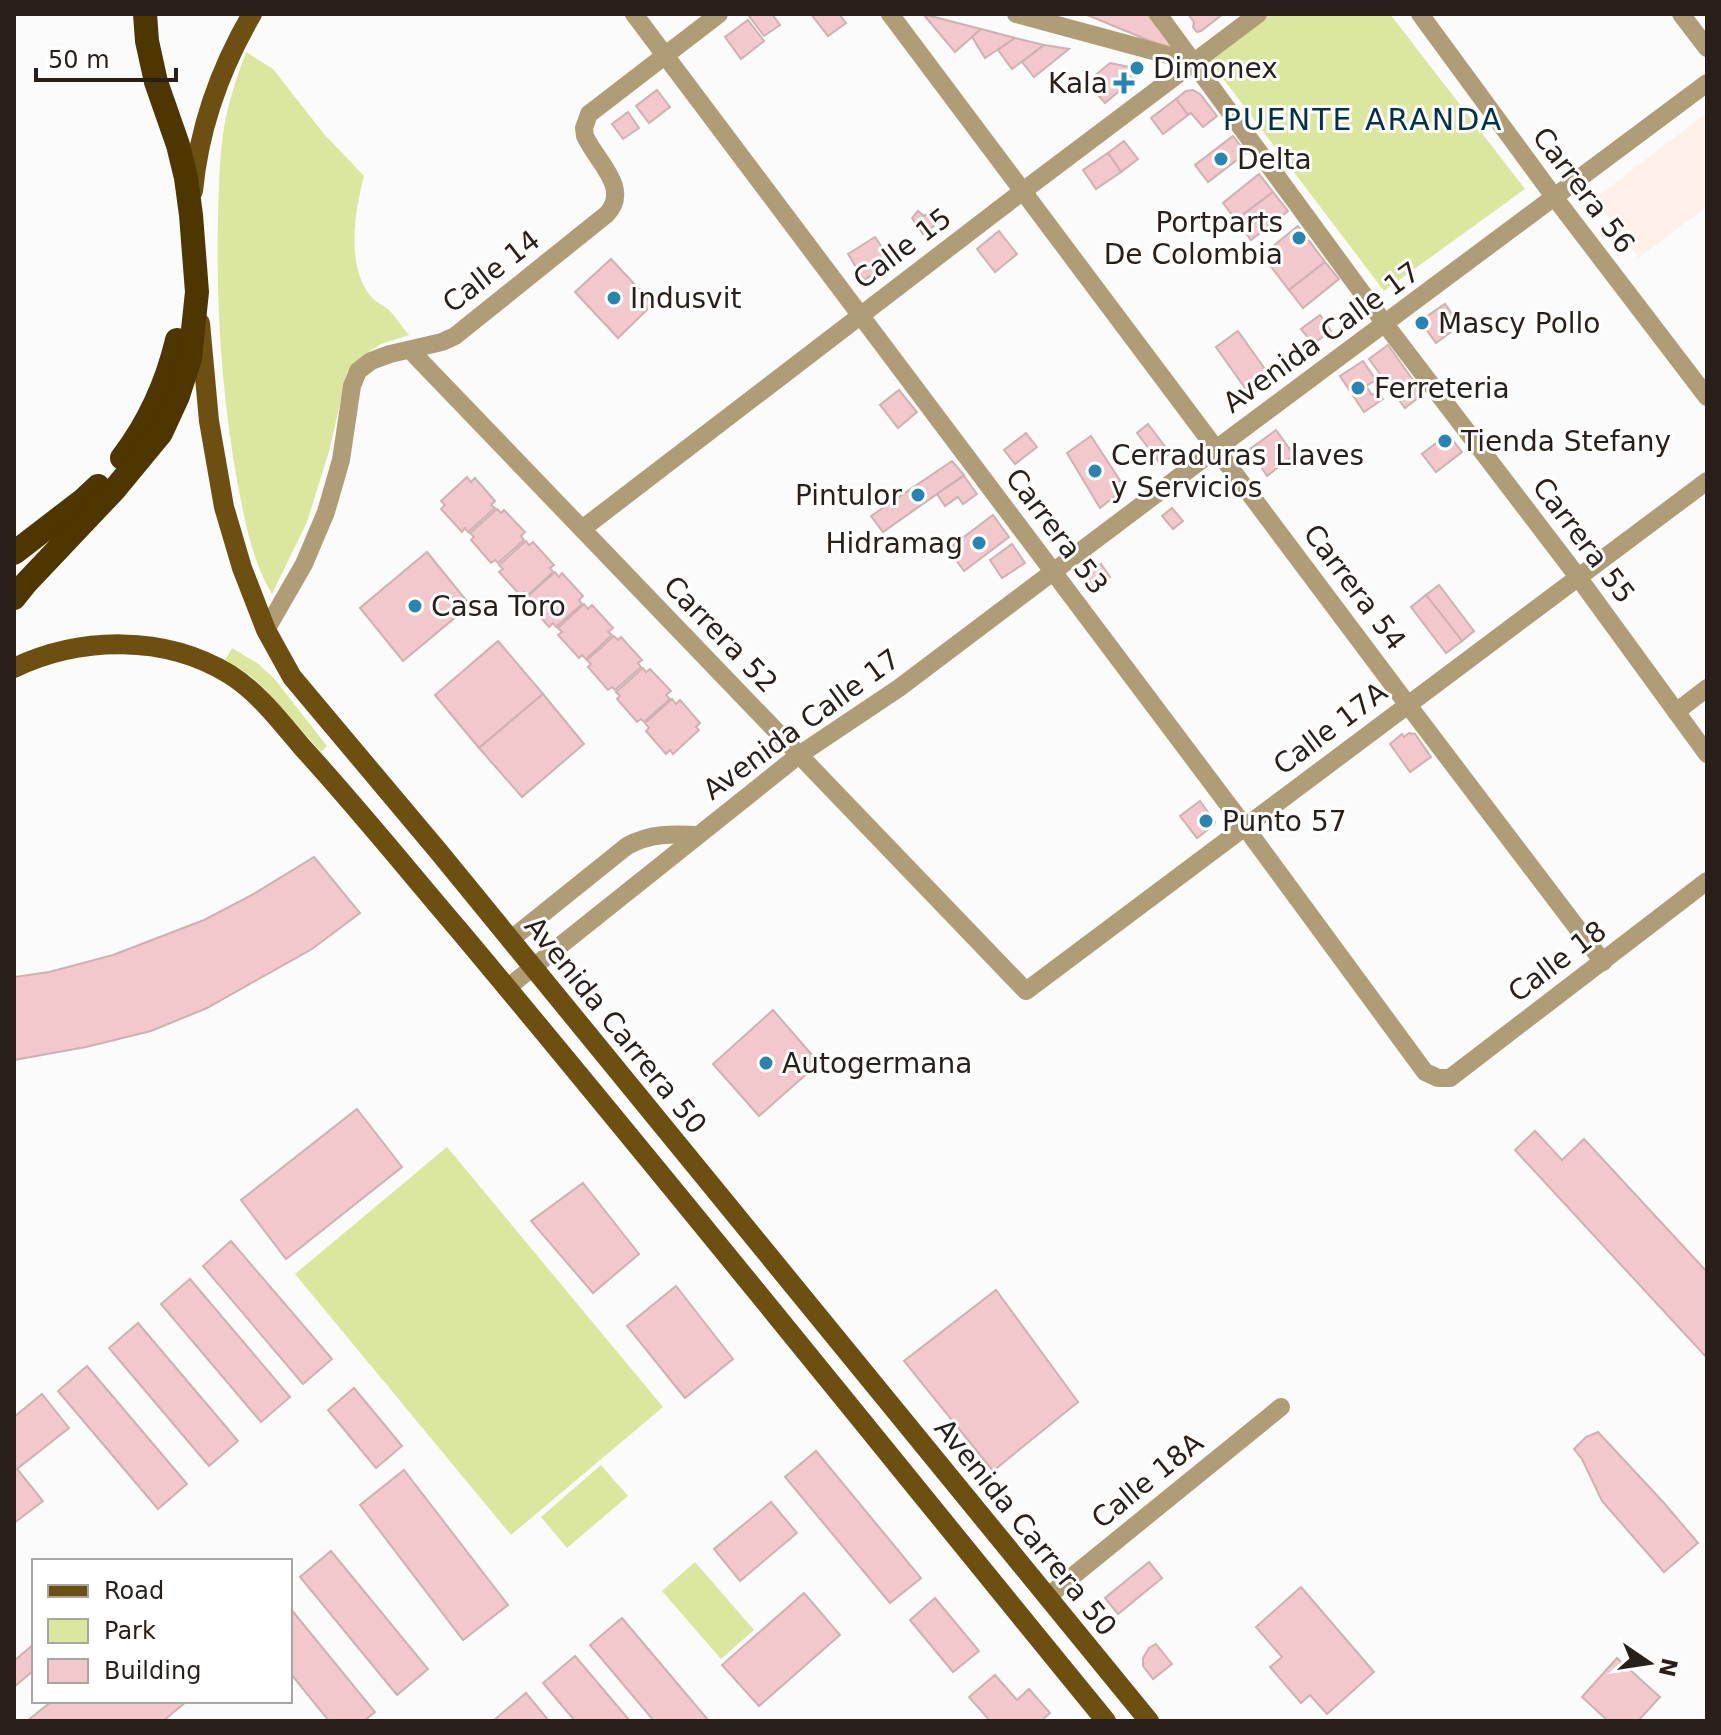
<svg xmlns="http://www.w3.org/2000/svg" width="1721" height="1735" viewBox="0 0 1721 1735" font-family="'DejaVu Sans',sans-serif">
  <rect width="100%" height="100%" fill="#fbfbfb"/>
  <polygon fill="#fff0e9" points="1707,113 1707,206 1639,258 1595,198"/>
  <g fill="#dbe69e">
    <polygon points="1265,14 1390,14 1525,189 1384,291 1206,56"/>
    <path d="M 246,52 L 273,69 L 324,134 L 364,176 C 355,210 346,264 369,294 C 373,301 383,305 389,310 C 396,317 402,327 409,335 L 381,344 L 365,354 L 347,372 L 330,448 L 307,522 L 272,594 C 252,560 247,529 239,491 C 222,401 216,310 218,219 C 219,189 219,157 224,128 C 228,103 237,77 246,52 Z"/>
    <polygon points="232,648 257,663 273,677 327,746 321,752 265,689 248,674 225,660"/>
    <polygon points="447,1147 663,1407 511,1535 295,1274"/>
    <polygon points="601,1465 628,1496 567,1548 541,1517"/>
    <polygon points="695,1562 754,1630 721,1659 662,1591"/>
  </g>
  <g fill="#f3c8cc" stroke="#d0b1b3" stroke-width="2">
    <polygon points="752,14 772,14 780,25 764,36 749,16"/>
    <polygon points="811,14 839,14 846,23 828,36"/>
    <polygon points="923,14 981,29 955,52"/>
    <polygon points="1085,14 1147,14 1179,53"/>
    <polygon points="1188,14 1223,14 1201,31 1197,32 1193,27 1194,22"/>
    <polygon points="748,20 764,41 741,59 725,37"/>
    <polygon points="981,29 1015,38 985,58 972,37"/>
    <polygon points="1015,38 1044,45 1012,69 998,50"/>
    <polygon points="1044,45 1069,49 1034,77 1022,62"/>
    <polygon points="1110,63 1144,70 1105,103 1087,82"/>
    <polygon points="657,90 670,107 649,123 636,106"/>
    <polygon points="1193,90 1200,94 1217,116 1203,127 1191,113 1188,115 1176,99 1186,91"/>
    <polygon points="1176,99 1188,115 1163,134 1151,118"/>
    <polygon points="628,112 639,128 623,139 612,124"/>
    <polygon points="1233,136 1246,153 1208,182 1195,165"/>
    <polygon points="1124,141 1138,159 1121,172 1108,153"/>
    <polygon points="1108,153 1121,172 1096,189 1083,170"/>
    <polygon points="1259,174 1273,192 1236,220 1223,203"/>
    <polygon points="1273,192 1288,211 1251,240 1236,220"/>
    <polygon points="918,211 924,216 930,212 938,223 923,234 912,218"/>
    <polygon points="1298,226 1325,262 1289,290 1262,255"/>
    <polygon points="999,231 1017,254 995,272 977,249"/>
    <polygon points="875,237 892,262 864,280 848,254"/>
    <polygon points="611,259 653,304 618,338 575,292"/>
    <polygon points="1325,262 1339,279 1303,308 1289,290"/>
    <polygon points="1445,304 1460,325 1436,343 1420,321"/>
    <polygon points="1320,315 1331,331 1313,344 1301,329"/>
    <polygon points="1238,331 1272,379 1250,395 1216,347"/>
    <polygon points="1388,345 1423,394 1405,408 1369,359"/>
    <polygon points="1363,361 1376,380 1366,386 1372,395 1378,391 1383,399 1364,412 1340,376"/>
    <polygon points="899,390 917,412 898,428 880,405"/>
    <polygon points="1148,424 1170,453 1159,462 1137,433"/>
    <polygon points="1276,430 1294,455 1267,476 1250,449"/>
    <polygon points="1026,433 1037,447 1015,464 1004,450"/>
    <polygon points="1448,434 1462,452 1436,472 1422,454"/>
    <polygon points="1091,436 1125,488 1100,508 1067,453"/>
    <polygon points="952,461 964,475 883,532 871,516"/>
    <polygon points="964,476 977,494 963,504 958,497 945,506 937,494"/>
    <polygon points="467,477 471,482 475,478 495,501 491,505 495,508 468,532 465,528 462,532 441,509 445,505 441,501"/>
    <polygon points="1172,508 1183,521 1173,529 1162,516"/>
    <polygon points="497,509 501,513 504,510 525,532 521,536 524,540 498,563 495,560 491,563 471,540 474,537 470,533"/>
    <polygon points="993,515 1009,537 964,571 948,549"/>
    <polygon points="526,541 529,545 533,542 554,565 550,568 553,572 527,596 524,592 520,595 499,572 503,569 499,565"/>
    <polygon points="1012,544 1025,563 1002,578 990,560"/>
    <polygon points="427,552 470,605 403,661 360,608"/>
    <polygon points="1101,564 1110,577 1091,589 1083,576"/>
    <polygon points="555,572 559,577 562,573 583,596 579,600 582,604 556,627 553,623 549,627 529,604 532,601 528,596"/>
    <polygon points="1439,585 1474,631 1462,641 1426,595"/>
    <polygon points="1426,595 1462,641 1446,653 1411,607"/>
    <polygon points="584,604 588,609 592,605 613,628 608,632 612,635 586,659 582,655 579,658 558,635 562,632 558,628"/>
    <polygon points="614,636 618,640 621,637 642,660 638,663 641,667 615,690 612,687 608,690 588,667 591,664 587,660"/>
    <polygon points="498,641 543,694 479,748 435,695"/>
    <polygon points="643,668 646,672 650,669 671,691 666,695 670,699 644,722 641,719 637,722 617,699 620,696 616,692"/>
    <polygon points="543,694 584,744 522,797 479,748"/>
    <polygon points="672,699 676,704 680,700 700,723 696,727 699,730 673,754 670,750 666,754 646,731 649,728 645,723"/>
    <polygon points="1409,733 1415,734 1431,757 1410,772 1390,744 1402,734 1404,737"/>
    <polygon points="1200,801 1215,822 1214,825 1197,838 1180,816"/>
    <polygon points="314,857 360,913 312,949 207,1008 151,1031 86,1047 14,1060 14,977 49,972 113,955 204,920 252,895"/>
    <polygon points="773,1010 819,1063 759,1116 713,1064"/>
    <polygon points="357,1109 402,1167 286,1259 241,1200"/>
    <polygon points="1535,1131 1562,1160 1584,1139 1707,1272 1707,1358 1515,1150"/>
    <polygon points="583,1183 639,1254 593,1293 531,1221"/>
    <polygon points="231,1241 332,1359 303,1384 203,1266"/>
    <polygon points="190,1279 290,1397 261,1422 161,1304"/>
    <polygon points="676,1286 733,1359 685,1398 627,1326"/>
    <polygon points="996,1290 1078,1402 993,1471 904,1361"/>
    <polygon points="138,1323 238,1441 209,1466 109,1348"/>
    <polygon points="87,1366 187,1484 158,1509 58,1391"/>
    <polygon points="354,1388 402,1446 376,1468 328,1410"/>
    <polygon points="42,1394 69,1428 17,1469 43,1501 14,1523 14,1417"/>
    <polygon points="1598,1432 1664,1503 1698,1543 1664,1572 1602,1501 1582,1459 1574,1449 1586,1437"/>
    <polygon points="816,1451 921,1578 890,1603 785,1477"/>
    <polygon points="404,1470 508,1605 463,1640 360,1505"/>
    <polygon points="771,1502 797,1533 740,1581 714,1549"/>
    <polygon points="331,1551 428,1669 397,1695 300,1577"/>
    <polygon points="1149,1562 1162,1578 1118,1614 1105,1598"/>
    <polygon points="1301,1587 1374,1672 1327,1714 1310,1695 1301,1703 1270,1667 1282,1657 1256,1627"/>
    <polygon points="804,1593 840,1635 759,1706 722,1665"/>
    <polygon points="935,1598 979,1651 953,1672 910,1620"/>
    <polygon points="290,1608 375,1712 364,1721 329,1721 290,1673"/>
    <polygon points="622,1618 709,1721 654,1721 590,1645"/>
    <polygon points="34,1644 34,1670 14,1687 14,1661"/>
    <polygon points="1156,1644 1172,1664 1153,1679 1143,1666 1143,1658 1149,1648"/>
    <polygon points="575,1656 630,1721 575,1721 543,1683"/>
    <polygon points="1617,1658 1660,1697 1638,1721 1608,1721 1582,1697"/>
    <polygon points="995,1675 1017,1700 1029,1689 1050,1713 1041,1721 990,1721 969,1697"/>
    <polygon points="526,1693 549,1721 495,1721 494,1720"/>
    <polygon points="52,1701 187,1701 163,1721 27,1721"/>
  </g>
  <g fill="none" stroke-linecap="round" stroke-linejoin="round">
    <g stroke="#b19c78" stroke-width="18">
      <polyline points="634,14 1245,827 1425,1072 1438,1078 1450,1078 1707,881"/>
      <polyline points="890,14 1408,705 1603,962"/>
      <polyline points="1016,14 1194,62"/>
      <polyline points="1158,14 1385,324 1578,577 1707,754"/>
      <polyline points="1420,14 1555,198 1707,397"/>
      <polyline points="1681,14 1707,48"/>
      <polyline points="410,350 1026,991 1707,481"/>
      <polyline points="582,529 1023,191 1258,14"/>
      <path d="M 266,630 L 304,564 L 326,512 L 341,460 L 352,386 L 358,371 L 371,361 L 390,354 L 442,342 L 455,336 L 607,214 C 631,188 596,161 585,136 L 584,128 L 589,114 L 719,14"/>
      <polyline points="1676,712 1707,688"/>
      <path d="M 510,940 L 627,846 C 651,833 672,834 698,835"/>
      <polyline points="507,988 799,755 899,688 1216,449 1707,83"/>
      <polyline points="1047,1597 1281,1407"/>
    </g>
    <g stroke="#6c4f11" stroke-width="20">
      <path d="M 193,191 C 199,127 220,69 252,14"/>
      <polyline points="200,323 209,421 224,507 242,568 266,630 292,677 439,852 1149,1721"/>
      <path d="M 14,668 C 81,636 165,635 229,674 C 258,692 280,721 302,747 C 356,806 406,868 458,929 C 677,1190 890,1457 1106,1721"/>
    </g>
    <g stroke="#4e3600" stroke-width="24">
      <path d="M 122,458 C 148,424 167,382 177,340"/>
      <polyline points="14,553 83,500 98,486"/>
      <polyline points="14,598 26,583 114,490 161,433 178,396 190,358 197,292 191,215 186,178 178,145 156,82 147,41 145,14"/>
    </g>
  </g>
  <g fill="#2884b1" stroke="#fff" stroke-width="3">
    <circle cx="1137" cy="68" r="8"/>
    <path d="M1120 71h8v8h8v8h-8v8h-8v-8h-8v-8h8z"/>
    <circle cx="1221" cy="159" r="8"/>
    <circle cx="1299" cy="238" r="8"/>
    <circle cx="614" cy="298" r="8"/>
    <circle cx="1422" cy="323" r="8"/>
    <circle cx="1358" cy="388" r="8"/>
    <circle cx="1445" cy="441" r="8"/>
    <circle cx="1095" cy="471" r="8"/>
    <circle cx="918" cy="495" r="8"/>
    <circle cx="979" cy="543" r="8"/>
    <circle cx="415" cy="606" r="8"/>
    <circle cx="1206" cy="821" r="8"/>
    <circle cx="766" cy="1063" r="8"/>
  </g>
  <g text-anchor="middle" stroke-width="6" stroke-linejoin="round" paint-order="stroke">
    <g font-size="28" fill="#291f1a" stroke="#fff" text-anchor="start">
      <text x="1153" y="78">Dimonex</text>
      <text x="1108" y="93" text-anchor="end">Kala</text>
      <text x="1237" y="169">Delta</text>
      <text x="1283" y="232" text-anchor="end">Portparts<tspan x="1283" dy="32">De Colombia</tspan></text>
      <text x="630" y="308">Indusvit</text>
      <text x="1438" y="333">Mascy Pollo</text>
      <text x="1374" y="398">Ferreteria</text>
      <text x="1461" y="451">Tienda Stefany</text>
      <text x="1111" y="465">Cerraduras Llaves<tspan x="1111" dy="32">y Servicios</tspan></text>
      <text x="902" y="505" text-anchor="end">Pintulor</text>
      <text x="963" y="553" text-anchor="end">Hidramag</text>
      <text x="431" y="616">Casa Toro</text>
      <text x="1222" y="831">Punto 57</text>
      <text x="782" y="1073">Autogermana</text>
    </g>
    <g font-size="28" fill="#291f1a" stroke="#fff">
      <text transform="translate(1584 190) rotate(53)" y="10">Carrera 56</text>
      <text transform="translate(902 248) rotate(-37)" y="10">Calle 15</text>
      <text transform="translate(491 271) rotate(-38)" y="10">Calle 14</text>
      <text transform="translate(1321 337) rotate(-36)" y="10">Avenida Calle 17</text>
      <text transform="translate(1057 531) rotate(53)" y="10">Carrera 53</text>
      <text transform="translate(1584 540) rotate(53)" y="10">Carrera 55</text>
      <text transform="translate(1355 587) rotate(53)" y="10">Carrera 54</text>
      <text transform="translate(721 634) rotate(46)" y="10">Carrera 52</text>
      <text transform="translate(801 724) rotate(-36)" y="10">Avenida Calle 17</text>
      <text transform="translate(1330 728) rotate(-37)" y="10">Calle 17A</text>
      <text transform="translate(1557 961) rotate(-37)" y="10">Calle 18</text>
      <text transform="translate(616 1025) rotate(51)" y="10">Avenida Carrera 50</text>
      <text transform="translate(1147 1480) rotate(-39)" y="10">Calle 18A</text>
      <text transform="translate(1026 1527) rotate(51)" y="10">Avenida Carrera 50</text>
    </g>
    <g font-size="30" letter-spacing="2" fill="#033146" stroke="#fff">
      <text x="1363" y="130">PUENTE ARANDA</text>
    </g>
  </g>
  <rect width="1721" height="1735" fill="none" stroke="#291f1a" stroke-width="32"/>
  <rect x="32" y="1559" width="260" height="144" fill="#ffffff" stroke="#a9a5a3" stroke-width="2"/>
  <rect x="48" y="1585" width="40" height="12" fill="#6c4f11" stroke="#a9a5a3" stroke-width="2"/>
  <text x="104" y="1599" font-size="24" fill="#291f1a">Road</text>
  <rect x="48" y="1619" width="40" height="24" fill="#dbe69e" stroke="#a9a5a3" stroke-width="2"/>
  <text x="104" y="1639" font-size="24" fill="#291f1a">Park</text>
  <rect x="48" y="1659" width="40" height="24" fill="#f3c8cc" stroke="#a9a5a3" stroke-width="2"/>
  <text x="104" y="1679" font-size="24" fill="#291f1a">Building</text>
  <g transform="translate(1649 1663) rotate(103)" stroke="#ffffff" stroke-width="6" paint-order="stroke">
  <path d="M0-6L14 30L0 20L-14 30Z" fill="#291f1a"/>
  <text y="-12" font-size="22" font-weight="bold" text-anchor="middle" fill="#291f1a">N</text>
  </g>
  <path d="M36 68v12h140v-12" fill="none" stroke="#291f1a" stroke-width="4"/>
  <text x="48" y="68" font-size="24" fill="#291f1a" stroke="#ffffff" stroke-width="6" paint-order="stroke">50 m</text>
</svg>
